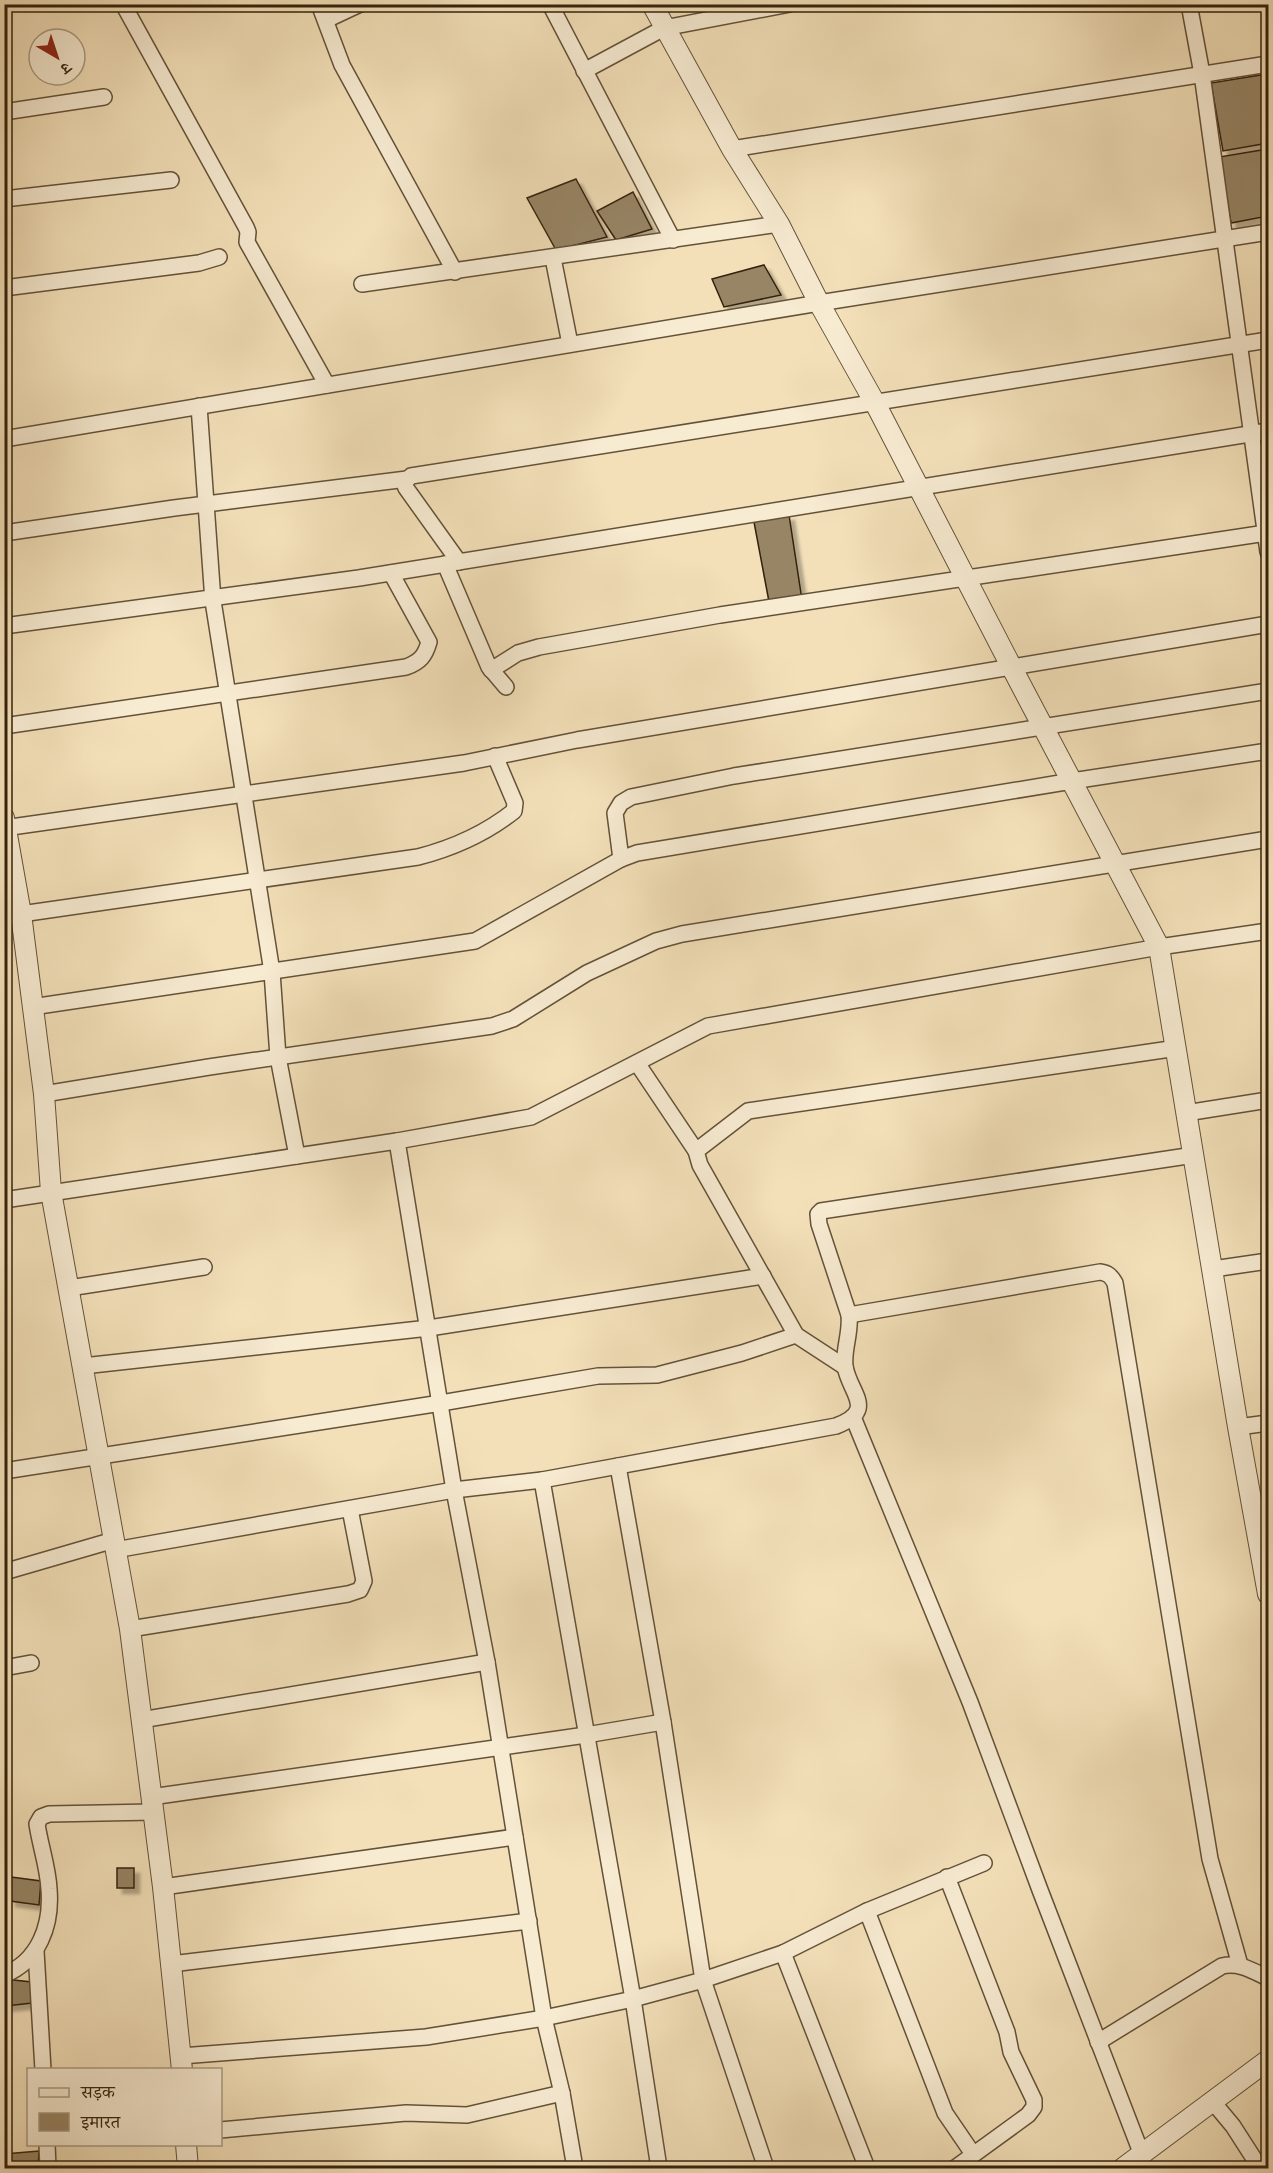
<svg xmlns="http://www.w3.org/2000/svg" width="1273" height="2173" viewBox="0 0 1273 2173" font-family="'Old Standard TT','Noto Serif Devanagari',serif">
  <defs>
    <filter id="shadow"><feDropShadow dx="5.5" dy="5.5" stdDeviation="1.5" flood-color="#0004"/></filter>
  </defs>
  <rect width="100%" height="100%" fill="#f3e0b9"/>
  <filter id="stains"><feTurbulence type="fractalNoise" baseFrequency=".00333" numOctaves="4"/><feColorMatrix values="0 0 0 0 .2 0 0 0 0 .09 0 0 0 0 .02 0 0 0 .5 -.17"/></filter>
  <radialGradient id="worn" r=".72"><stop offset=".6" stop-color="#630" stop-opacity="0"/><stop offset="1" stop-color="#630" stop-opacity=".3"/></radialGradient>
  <g fill="#978566" stroke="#34220d" stroke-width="1.5" filter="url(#shadow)">
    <polygon points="1267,74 1268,143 1223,151 1211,83"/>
    <polygon points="1268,149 1268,216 1231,223 1219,157"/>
    <polygon points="576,179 607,237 556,250 527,198"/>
    <polygon points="633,192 652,229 616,240 597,211"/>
    <polygon points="764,265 781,295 724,307 712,279"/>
    <polygon points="789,515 802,600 770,607 754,522"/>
    <rect x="117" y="1868" width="17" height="20"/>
    <polygon points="11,1877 41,1881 39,1905 10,1901"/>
    <polygon points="4,1979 32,1982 32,2003 6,2006"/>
    <polygon points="39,2151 38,2168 4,2168 4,2154"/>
  </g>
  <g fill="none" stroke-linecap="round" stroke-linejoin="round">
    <g stroke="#645238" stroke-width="18">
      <g id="minor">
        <polyline points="123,4 246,227 248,232 247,242 327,385"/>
        <polyline points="319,4 342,65 455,272"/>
        <polyline points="550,4 673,240"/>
        <polyline points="1189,4 1202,74 1268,552"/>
        <polyline points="326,20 360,4"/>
        <polyline points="584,71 664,28 790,4"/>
        <polyline points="4,112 104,97"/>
        <polyline points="732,149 1268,64"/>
        <polyline points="4,199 171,180"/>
        <polyline points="553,258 570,344"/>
        <polyline points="362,284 779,224"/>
        <polyline points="4,288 199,263 219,257"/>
        <polyline points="199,406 213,601 272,972 278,1057 297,1156"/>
        <polyline points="4,439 819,303 1268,232"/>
        <polyline points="4,533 174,508 407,479"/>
        <polyline points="459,562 406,488 404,483 411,476 1268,340"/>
        <polyline points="445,564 489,667 506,687"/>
        <polyline points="4,626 359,578 1268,431"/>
        <polyline points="491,670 518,653 539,647 720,615 1266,533"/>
        <path d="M 4,726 L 406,667 C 420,662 425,656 429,642 L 391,573"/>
        <polyline points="4,828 464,763 577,740 1268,624"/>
        <polyline points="621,859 615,813 621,803 631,797 734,776 1268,691"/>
        <path d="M 21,914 L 418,857 C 453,848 485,834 514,811 L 515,803 L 495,756"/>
        <polyline points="32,1007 475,941 621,859 637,853 1072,781 1268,751"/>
        <polyline points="637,1063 696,1151"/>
        <polyline points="44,1094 209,1067 492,1026 513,1019 587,973 656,941 682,934 1268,839"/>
        <polyline points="1186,1113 1268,1100"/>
        <polyline points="397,1141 454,1490 487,1662 544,2018 562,2093 575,2168"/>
        <polyline points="4,1200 397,1141 531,1117 708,1026 1159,947 1268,931"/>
        <polyline points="1213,1269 1268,1261"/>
        <polyline points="69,1288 204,1267"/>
        <path d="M 849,1315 L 1100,1272 C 1108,1273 1111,1276 1115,1283 L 1210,1859 L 1240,1965"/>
        <polyline points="83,1366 429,1328 763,1276"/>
        <polyline points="845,1367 796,1335 700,1165 696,1151 748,1111 1177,1048"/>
        <polyline points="853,1417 970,1702 1040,1890 1142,2155"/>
        <polyline points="1238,1427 1268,1423"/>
        <polyline points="618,1466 663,1722 703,1980 766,2168"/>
        <polyline points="4,1471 441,1403 598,1376 657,1375 742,1353 796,1335"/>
        <polyline points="542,1480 633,1999 659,2168"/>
        <path d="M 115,1550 L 454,1490 L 542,1480 L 836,1426 C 878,1410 849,1393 845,1366 C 843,1350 851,1333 849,1315 L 819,1224 L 818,1214 L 821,1211 L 1194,1155"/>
        <polyline points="4,1572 114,1540"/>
        <polyline points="130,1629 348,1594 360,1590 364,1581 350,1509"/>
        <polyline points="4,1668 31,1663"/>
        <polyline points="141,1720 487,1662"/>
        <polyline points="151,1797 586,1735 663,1722"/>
        <polyline points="947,1877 1007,2032 1011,2052 1034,2100 1034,2107 1028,2115 955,2168"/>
        <polyline points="163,1887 515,1837"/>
        <polyline points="867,1911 945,2113 973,2154"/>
        <polyline points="36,1951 43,2070"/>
        <polyline points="783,1953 867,2168"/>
        <polyline points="171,1964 529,1921"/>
        <path d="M 4,1975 C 39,1961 52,1925 49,1889 C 48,1867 40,1845 37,1824 L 41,1817 L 49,1814 L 153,1812"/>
        <path d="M 1098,2042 L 1222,1966 C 1239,1962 1253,1971 1268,1978"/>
        <polyline points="181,2056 426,2037 544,2018 633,1999 703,1980 783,1953 867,1911 984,1863"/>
        <polyline points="1213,2102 1233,2126 1260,2168"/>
        <polyline points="220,2130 406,2113 467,2115 562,2093"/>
        <polyline points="47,2144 48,2168"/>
      </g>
    </g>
    <g stroke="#645238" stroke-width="22">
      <g id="tertiary">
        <polyline points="652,4 732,149 779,224 819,303 875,403 1012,668 1159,947 1238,1427 1268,1594"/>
        <polyline points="4,818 21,914 44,1094 51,1192 130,1629 163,1887 182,2070"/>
        <polyline points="186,2144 188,2168"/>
        <polyline points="1123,2168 1268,2060"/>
      </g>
    </g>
    <use href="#minor" stroke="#f7ebd2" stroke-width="15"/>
    <use href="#tertiary" stroke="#f7ebd2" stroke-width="20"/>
  </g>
  <rect width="1273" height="2173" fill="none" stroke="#f3e0b9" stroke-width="24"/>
  <rect x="6" y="6" width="1261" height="2161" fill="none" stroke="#34220d" stroke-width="3"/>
  <rect x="12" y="12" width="1249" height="2149" fill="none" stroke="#34220d" stroke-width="1.5"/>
  <rect x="27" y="2068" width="195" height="78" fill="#f7ebd2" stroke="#a99b83" stroke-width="1.5"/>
  <rect x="39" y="2088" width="30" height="9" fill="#f7ebd2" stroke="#a99b83" stroke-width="1.5"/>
  <text x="81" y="2098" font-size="18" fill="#34220d">सड़क</text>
  <rect x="39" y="2113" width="30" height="18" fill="#978566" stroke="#a99b83" stroke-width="1.5"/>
  <text x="81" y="2128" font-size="18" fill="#34220d">इमारत</text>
  <g transform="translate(57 57) rotate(141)"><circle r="28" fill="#f7ebd2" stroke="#a99b83" stroke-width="1.5"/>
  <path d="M0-4.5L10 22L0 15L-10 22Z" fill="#8f2418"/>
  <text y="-9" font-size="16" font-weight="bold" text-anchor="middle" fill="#34220d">उ</text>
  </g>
  <rect width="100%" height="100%" filter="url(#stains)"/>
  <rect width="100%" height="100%" fill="url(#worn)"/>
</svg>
